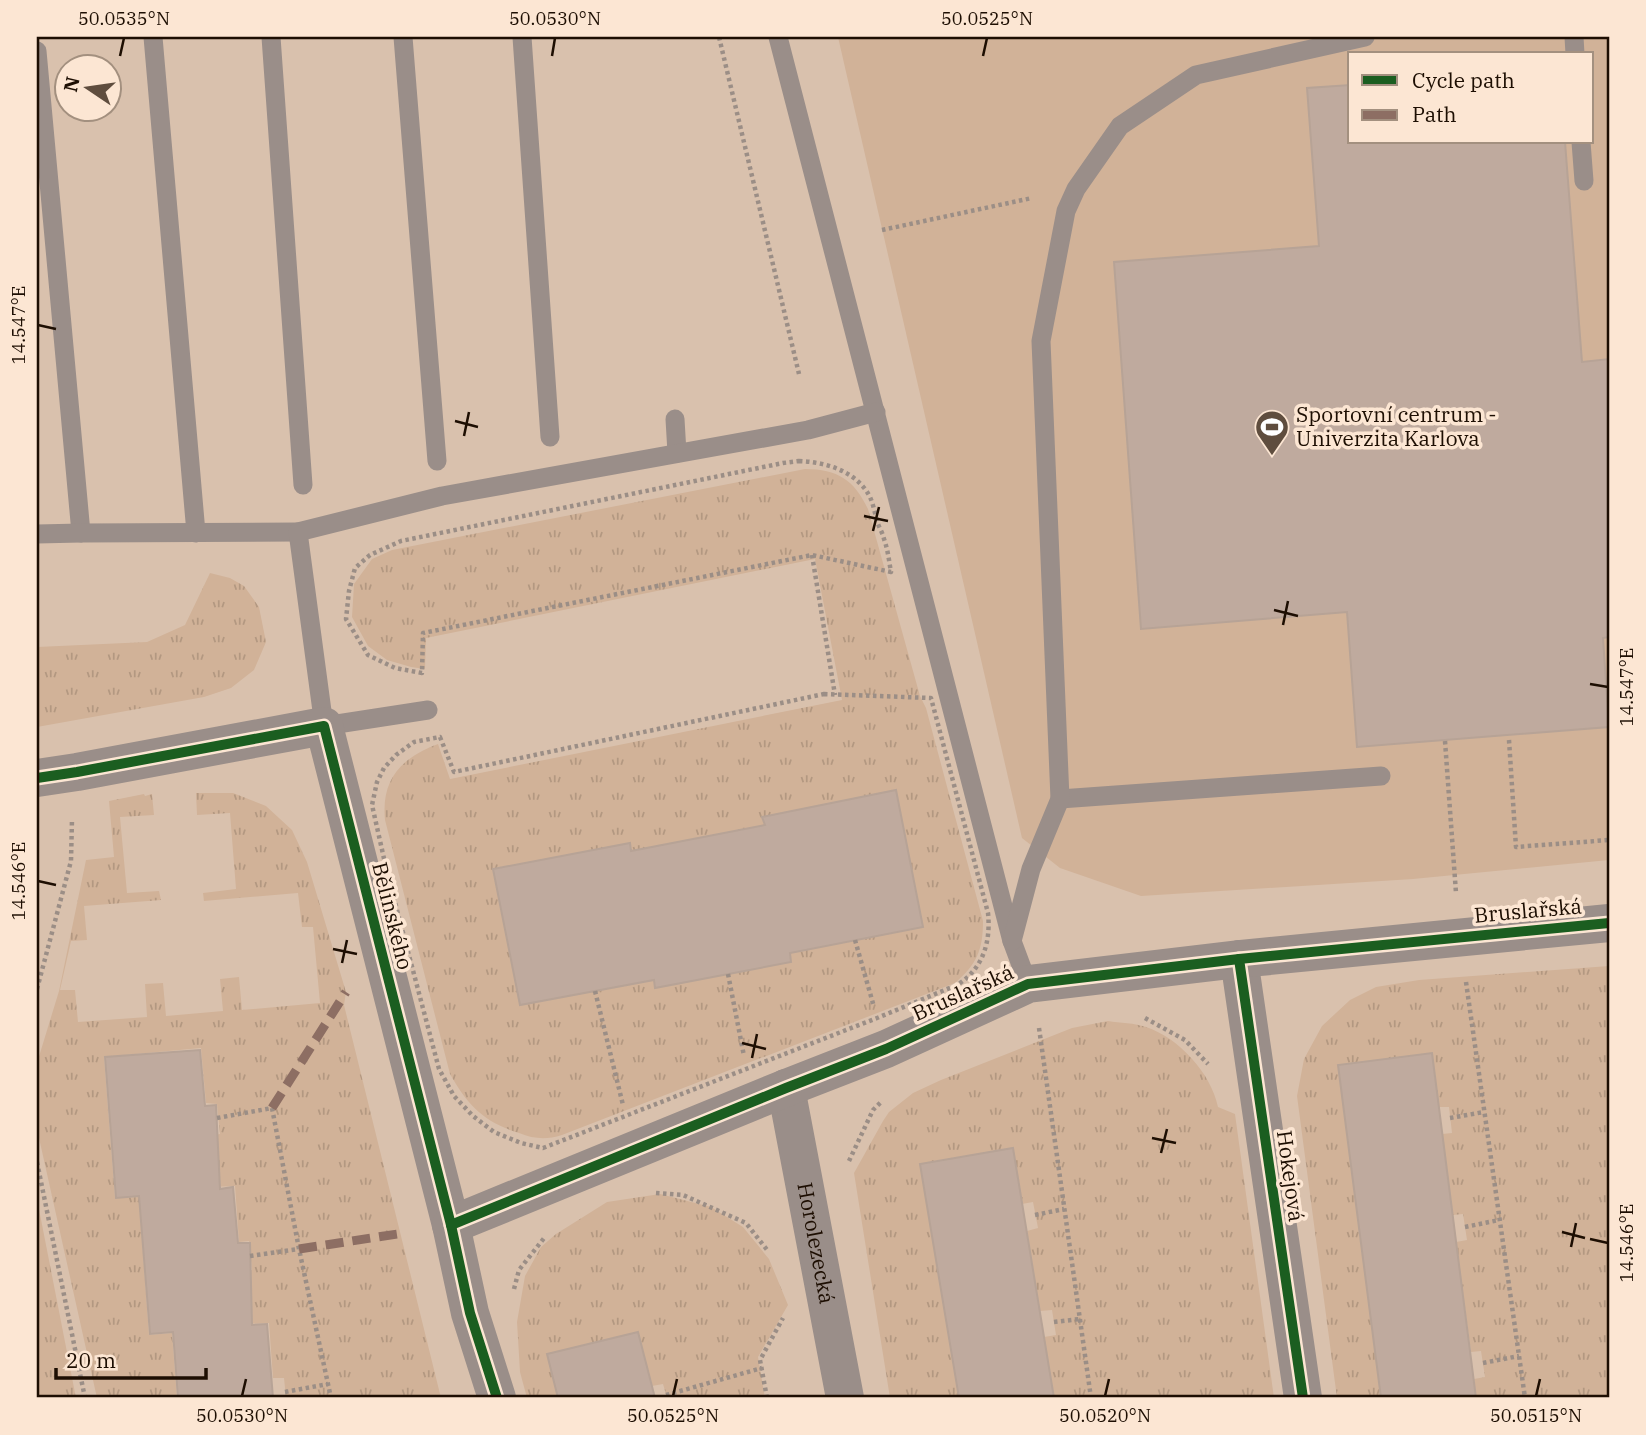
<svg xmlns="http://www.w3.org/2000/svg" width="1646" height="1435" viewBox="0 0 1646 1435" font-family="'IBM Plex Serif',serif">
  <defs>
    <pattern id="grass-tufts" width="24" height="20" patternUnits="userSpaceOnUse" patternTransform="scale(1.75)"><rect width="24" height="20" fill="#d1b298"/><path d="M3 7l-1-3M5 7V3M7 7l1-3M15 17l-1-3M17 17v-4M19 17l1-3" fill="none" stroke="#b39881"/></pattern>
  </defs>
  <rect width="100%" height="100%" fill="#d9c1ad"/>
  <g fill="url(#grass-tufts)" fill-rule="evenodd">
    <path d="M 805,469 C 838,469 854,480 868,509 L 920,696 L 926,708 L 983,921 C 983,950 977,964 955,983 L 562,1135 C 546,1140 534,1139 519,1133 C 484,1122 468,1106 450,1074 L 385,820 C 381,779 401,758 438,744 L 450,779 L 842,700 L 815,559 L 426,638 L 425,669 L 411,667 L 387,660 L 368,646 L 352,617 L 354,584 L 372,559 L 392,550 ZM 896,791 L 923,927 L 790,953 L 790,962 L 656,988 L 654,980 L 520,1005 L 493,869 L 629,843 L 631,851 L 765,825 L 763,817 Z"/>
    <polygon points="210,573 230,578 244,586 259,607 266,642 254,670 231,688 204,697 37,727 37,647 147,642 185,625"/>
    <polygon points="196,793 233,793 266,806 292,830 307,862 346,992 344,1005 441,1398 286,1398 284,1378 273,1378 269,1323 245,1324 241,1272 252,1270 249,1241 239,1242 235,1186 212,1187 208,1136 220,1134 217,1104 206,1103 201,1048 104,1057 115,1198 139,1197 149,1335 172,1333 177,1398 97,1398 37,1129 37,1063 59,991 86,860 114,857 109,801 144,794 145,796 152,794 154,815 120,817 127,893 159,891 161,900 84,906 87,940 71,941 60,990 75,990 78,1022 147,1017 145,984 163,983 166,1016 223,1011 220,979 239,977 242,1010 320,1003 313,927 302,927 298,893 204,901 203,893 236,889 230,813 197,815"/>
    <polygon points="1609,966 1609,1398 1476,1398 1474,1379 1485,1377 1481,1351 1471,1352 1456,1242 1467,1240 1463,1214 1453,1215 1442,1134 1452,1133 1449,1107 1439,1107 1431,1053 1338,1065 1381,1398 1337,1398 1297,1096 1304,1059 1322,1026 1350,1000 1376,987 1419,980"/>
    <path d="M 1108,1021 C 1120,1023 1135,1023 1146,1027 C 1179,1038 1211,1073 1218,1107 L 1235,1114 L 1274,1398 L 1054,1398 L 1044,1337 L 1056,1335 L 1052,1310 L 1040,1311 L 1027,1231 L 1038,1228 L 1033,1202 L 1022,1204 L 1013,1148 L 920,1164 L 959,1398 L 890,1398 L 854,1173 L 883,1121 L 889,1112 L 913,1093 L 941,1080 L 1072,1028 Z"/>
    <polygon points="660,1194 711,1207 743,1227 769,1259 788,1305 758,1357 765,1398 667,1398 663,1384 652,1386 638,1332 547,1354 558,1398 527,1398 520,1372 517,1322 525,1276 541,1247 556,1234 607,1202"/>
    <polygon points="37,1199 76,1398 37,1398"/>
  </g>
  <path fill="#d1b298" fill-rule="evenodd" d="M 838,37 L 1609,37 L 1609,860 L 1413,879 L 1141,896 L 1060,868 L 1022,838 ZM 1350,54 L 1592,54 L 1592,142 L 1350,142 Z"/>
  <g fill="#bfaa9e" stroke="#b7a396" stroke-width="2">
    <polygon points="1350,85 1350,142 1565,142 1582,362 1609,359 1609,637 1603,638 1609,727 1357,747 1347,612 1141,629 1114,262 1319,246 1307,88"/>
    <polygon points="896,790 923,927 790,953 791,962 655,988 654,980 520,1005 493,869 630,843 631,851 765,825 762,817"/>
    <polygon points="200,1050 205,1106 216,1105 220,1189 233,1187 238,1243 250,1243 252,1325 267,1324 273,1398 178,1398 173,1332 150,1334 139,1196 116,1198 105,1057"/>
    <polygon points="1432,1053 1476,1398 1381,1398 1338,1065"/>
    <polygon points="1013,1148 1054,1398 959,1398 920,1164"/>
    <polygon points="638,1332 655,1398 558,1398 547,1354"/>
  </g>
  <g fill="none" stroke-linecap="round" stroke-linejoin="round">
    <g stroke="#9b8e86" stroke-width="4.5" stroke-dasharray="3.5 3.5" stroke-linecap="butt">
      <polyline points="719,37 799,374"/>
      <polyline points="882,230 1032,198"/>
      <path d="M 799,461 C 825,462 857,471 870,497 C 874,506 875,515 878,524 C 880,529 883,534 884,539 C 888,550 889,561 891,572 L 812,555 L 423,633 L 422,673 L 395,668 L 368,655 L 346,619 L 349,591 L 355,568 L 370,555 L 401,541 L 783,463 Z"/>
      <polyline points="812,555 835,695"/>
      <path d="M 824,694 L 931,698 L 988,913 C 991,942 983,969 957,985 L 877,1018 L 543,1148 L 521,1143 L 494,1132 L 473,1116 L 454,1096 L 439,1069 L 387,872 L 372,805 L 377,782 L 384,768 L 396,755 L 414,742 L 440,737 L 454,772 Z"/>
      <polyline points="1509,740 1516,847 1609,840"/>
      <polyline points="1445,741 1456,893"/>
      <polyline points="855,940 874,1007"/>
      <polyline points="728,974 744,1056"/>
      <polyline points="1466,982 1525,1398"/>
      <polyline points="37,989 71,861 72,819"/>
      <polyline points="595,991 623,1105"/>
      <polyline points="1145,1018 1185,1040 1208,1064"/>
      <polyline points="1039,1028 1091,1398"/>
      <polyline points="217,1118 272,1108 299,1249 331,1398"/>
      <polyline points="1450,1118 1484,1112"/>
      <polyline points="849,1161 873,1110 881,1102"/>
      <polyline points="37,1162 85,1398"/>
      <polyline points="656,1193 683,1195 746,1223 768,1251"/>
      <polyline points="1035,1215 1064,1209"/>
      <polyline points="1465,1227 1499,1220"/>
      <polyline points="250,1256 299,1249"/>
      <polyline points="514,1289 519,1270 545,1237"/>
      <polyline points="1054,1322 1080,1319"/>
      <polyline points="1483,1363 1519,1356"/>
      <polyline points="285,1392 328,1384"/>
      <polyline points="666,1395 762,1368"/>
      <polyline points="767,1398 760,1360 783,1318"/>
    </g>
    <g stroke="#9a8e89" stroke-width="19">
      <polyline points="153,37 196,533"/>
      <polyline points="271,37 303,485"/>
      <polyline points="403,37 437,461"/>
      <polyline points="522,37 550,437"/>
      <polyline points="778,37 1012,941 1028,984"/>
      <polyline points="1574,37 1575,54"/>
      <polyline points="37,51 81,533"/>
      <polyline points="1581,142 1584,181"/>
      <polyline points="675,419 677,453"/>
      <polyline points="37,534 81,533 298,532"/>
      <polyline points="428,710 324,726 298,532 442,496 808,430 876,412"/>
      <polyline points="1060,799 1381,776"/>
      <polyline points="1012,941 1031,869 1060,799 1041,341 1066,211 1076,189 1120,126 1196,75 1365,37"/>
    </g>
    <g stroke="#9a8e89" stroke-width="38">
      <polyline points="37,778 77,772 324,726 451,1225 470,1313 497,1398"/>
      <polyline points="1239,959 1303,1398"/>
      <path id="s1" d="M 786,1088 L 845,1398"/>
      <polyline points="451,1225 786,1088 886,1049 1028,984 1239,959 1609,923"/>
    </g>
    <g stroke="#8d6e63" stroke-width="9" stroke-dasharray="18 9" stroke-linecap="butt">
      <polyline points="272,1108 346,992"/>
      <polyline points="299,1249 404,1233"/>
    </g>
    <g stroke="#fce6d3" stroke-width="15">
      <g id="cycleway">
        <polyline points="37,778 77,772 324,726 451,1225 470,1313 497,1398"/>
        <polyline points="1239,959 1303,1398"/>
        <polyline points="451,1225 786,1088 886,1049 1028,984 1239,959 1609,923"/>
      </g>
    </g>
    <use href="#cycleway" stroke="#1b5e20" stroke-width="10"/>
  </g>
  <path fill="none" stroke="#1d0e02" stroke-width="2.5" d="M 120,56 L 124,38M 552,56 L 555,38M 983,56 L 987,38M 38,325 L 56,329M 455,421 L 478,427M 464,436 L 469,412M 864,516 L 888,521M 873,531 L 879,507M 1274,610 L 1298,616M 1283,625 L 1288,601M 1590,684 L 1608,687M 38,881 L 56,885M 333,949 L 357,954M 342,963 L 347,940M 742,1043 L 766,1049M 752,1058 L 757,1034M 1152,1138 L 1176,1143M 1161,1153 L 1167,1129M 1562,1232 L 1585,1238M 1590,1239 L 1608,1243M 1571,1247 L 1576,1223M 242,1396 L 246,1379M 673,1396 L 677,1379M 1105,1396 L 1109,1379M 1536,1396 L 1540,1379"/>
  <defs>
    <g id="stadium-pin" transform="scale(1.75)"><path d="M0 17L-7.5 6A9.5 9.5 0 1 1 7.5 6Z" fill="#5f4d3e" stroke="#fce6d3"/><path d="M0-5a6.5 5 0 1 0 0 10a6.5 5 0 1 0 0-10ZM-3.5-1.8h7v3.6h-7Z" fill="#fff"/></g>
  </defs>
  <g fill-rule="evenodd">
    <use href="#stadium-pin" x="1272" y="427"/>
  </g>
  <g text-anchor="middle" stroke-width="7" stroke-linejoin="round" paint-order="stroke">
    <g font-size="21" fill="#1d0e02" stroke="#fce6d3" text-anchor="start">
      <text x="1296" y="422">Sportovní centrum -<tspan x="1296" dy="24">Univerzita Karlova</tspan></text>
    </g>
    <g font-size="21" fill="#1d0e02" stroke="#fce6d3">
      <text transform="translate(1528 911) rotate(-5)" y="7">Bruslařská</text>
      <text transform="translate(392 916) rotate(76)" y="7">Bělinského</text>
      <text transform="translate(963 993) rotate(-24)" y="7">Bruslařská</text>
      <text transform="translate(1290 1176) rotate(82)" y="7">Hokejová</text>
      <text dy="7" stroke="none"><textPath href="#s1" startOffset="158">Horolezecká</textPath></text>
    </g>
  </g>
  <rect width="1646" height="1435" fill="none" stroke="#fce6d3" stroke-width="77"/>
  <rect x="1348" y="52" width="245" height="91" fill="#fce6d3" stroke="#a3907f" stroke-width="2"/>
  <rect x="1362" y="75" width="35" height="10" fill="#1b5e20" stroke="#a3907f" stroke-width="2"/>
  <text x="1412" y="88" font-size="21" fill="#1d0e02">Cycle path</text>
  <rect x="1362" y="110" width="35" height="10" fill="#8d6e63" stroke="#a3907f" stroke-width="2"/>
  <text x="1412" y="122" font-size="21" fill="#1d0e02">Path</text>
  <g transform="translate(88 88) rotate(283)"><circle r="33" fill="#fce6d3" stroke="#a3907f" stroke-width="2"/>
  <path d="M0-5L12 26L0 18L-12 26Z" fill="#5f4d3e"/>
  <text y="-10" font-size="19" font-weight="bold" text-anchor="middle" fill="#1d0e02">N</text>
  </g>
  <path d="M56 1368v10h150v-10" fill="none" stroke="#1d0e02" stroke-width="3.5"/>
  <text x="66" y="1368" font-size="21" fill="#1d0e02" stroke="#fce6d3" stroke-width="5" paint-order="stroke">20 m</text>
  <rect x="38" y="38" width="1570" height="1358" fill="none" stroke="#1d0e02" stroke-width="2.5"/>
  <g font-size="18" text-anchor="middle" fill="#1d0e02">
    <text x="124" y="25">50.0535°N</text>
    <text x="555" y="25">50.0530°N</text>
    <text x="987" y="25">50.0525°N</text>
    <text transform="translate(19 325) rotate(-90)" y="6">14.547°E</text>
    <text transform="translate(1627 687) rotate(-90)" y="6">14.547°E</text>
    <text transform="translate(19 881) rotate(-90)" y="6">14.546°E</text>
    <text transform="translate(1627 1243) rotate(-90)" y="6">14.546°E</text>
    <text x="242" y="1422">50.0530°N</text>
    <text x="673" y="1422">50.0525°N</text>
    <text x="1105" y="1422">50.0520°N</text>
    <text x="1536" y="1422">50.0515°N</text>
  </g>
</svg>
